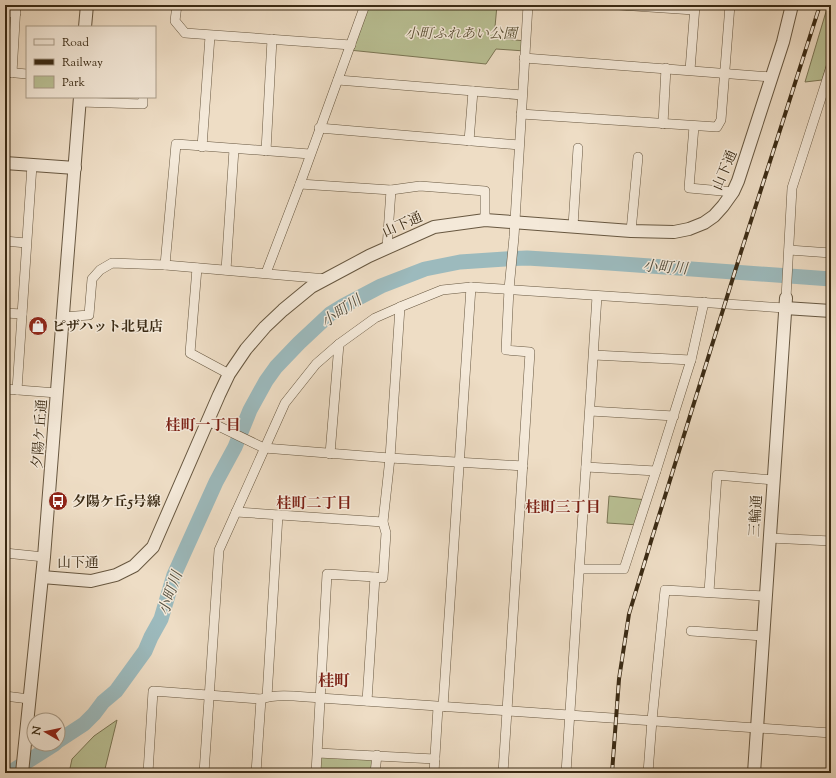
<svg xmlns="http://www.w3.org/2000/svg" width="836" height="778" viewBox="0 0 836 778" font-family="'Sorts Mill Goudy','Noto Serif JP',serif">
  <rect width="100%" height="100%" fill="#eeddc5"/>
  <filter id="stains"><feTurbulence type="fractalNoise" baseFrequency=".005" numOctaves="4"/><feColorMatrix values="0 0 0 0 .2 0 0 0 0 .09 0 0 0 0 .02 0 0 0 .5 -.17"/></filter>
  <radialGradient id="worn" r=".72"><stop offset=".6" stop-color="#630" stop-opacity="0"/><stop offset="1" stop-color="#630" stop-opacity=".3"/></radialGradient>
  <g fill="#b9c094" stroke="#7a7554">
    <polygon points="365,5 497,5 494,38 526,41 525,51 496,49 486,64 349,50"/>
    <polygon points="828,5 831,5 831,50 822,80 805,82"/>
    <polygon points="609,496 647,500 639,525 607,523"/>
    <polygon points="117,720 104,773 69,773 72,759 94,736"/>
    <polygon points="318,753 377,755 375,773 316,773"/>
  </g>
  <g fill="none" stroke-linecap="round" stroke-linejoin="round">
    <g stroke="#9cbabd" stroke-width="15">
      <polyline points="58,741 84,724 94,714 103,702 116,691 145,651 151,637 161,619 174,575 216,482 235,447 250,410 266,381 276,367 299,343 330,314 343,306 381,286 425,269 460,262 505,259 527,258 609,263 831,279"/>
      <polyline points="9,773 55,744"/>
    </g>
    <g stroke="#675740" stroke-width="10">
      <g id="minor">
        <polyline points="177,5 175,21 185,33 351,45"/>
        <polyline points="619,5 694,10"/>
        <polyline points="5,12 16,13"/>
        <polyline points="524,58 771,77"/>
        <polyline points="690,70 695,6"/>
        <polyline points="5,72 27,74"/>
        <polyline points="12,73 16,5"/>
        <polyline points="338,80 522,95"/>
        <polyline points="80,102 143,104 143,97"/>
        <polyline points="521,114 717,127 721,120 730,5"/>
        <polyline points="663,124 666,68"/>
        <polyline points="694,126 689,188 733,192"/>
        <polyline points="319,128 519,145"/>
        <polyline points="469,141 473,91"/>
        <polyline points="202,147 210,36"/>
        <polyline points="266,151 272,39"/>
        <polyline points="300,184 391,190 387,248"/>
        <polyline points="391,190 420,186 485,191 485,220"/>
        <polyline points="573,226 578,148"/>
        <polyline points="631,231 638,157"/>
        <polyline points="5,241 26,243"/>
        <polyline points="789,250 831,253"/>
        <polyline points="165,265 176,144 310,154"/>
        <polyline points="197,268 190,353 229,374"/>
        <polyline points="226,270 234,149"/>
        <polyline points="266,273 300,184 365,5"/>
        <polyline points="786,298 792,188 831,67"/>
        <polyline points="5,313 22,314"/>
        <polyline points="63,317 89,315 92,279 100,270 112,263 165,265 327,279"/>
        <polyline points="594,355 691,360"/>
        <polyline points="5,389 57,393"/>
        <polyline points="17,390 32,165"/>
        <polyline points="590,411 674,416"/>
        <polyline points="208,421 264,448 390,458 523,466"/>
        <polyline points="330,454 339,344"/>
        <polyline points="586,467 656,471"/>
        <polyline points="236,512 383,522"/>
        <polyline points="769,538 831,541"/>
        <polyline points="5,553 44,557"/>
        <polyline points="580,569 624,569 656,471 691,360 704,302"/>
        <polyline points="709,592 717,475 773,480"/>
        <polyline points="691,631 763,636"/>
        <polyline points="5,696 29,699"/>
        <polyline points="267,697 278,515"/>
        <polyline points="367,701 375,577 383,578 386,533 383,522 390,458 400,307"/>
        <polyline points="443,707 471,287"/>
        <polyline points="318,753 435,759"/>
        <path d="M 148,773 L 153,691 L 261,699 C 279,693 301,697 320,698 L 831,733"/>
        <polyline points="204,773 219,550 285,403 316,364 339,344 375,318 400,307 442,290 471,287 785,308"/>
        <polyline points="256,773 261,699"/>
        <polyline points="316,773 327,574 375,577"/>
        <polyline points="375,773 377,755"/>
        <polyline points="434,773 438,707"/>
        <polyline points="503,773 530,352 506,350 509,289 514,237 528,5"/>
        <polyline points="566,773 597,296"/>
        <polyline points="648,773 652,720 665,590 765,596"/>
      </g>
    </g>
    <g stroke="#675740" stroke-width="14">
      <g id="tertiary">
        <polyline points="85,27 87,5"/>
        <polyline points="5,163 75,168"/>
        <polyline points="785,308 831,311"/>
        <polyline points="42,577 91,581 116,575 134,566 153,547 219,395 229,374 246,349 265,327 283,310 311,287 369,256 434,227 485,220 631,231 674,232 689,229 704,223 714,216 723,206 733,192 738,181 783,42 792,5"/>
        <polyline points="22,773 44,557 80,97"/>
        <polyline points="754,773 786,298"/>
      </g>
    </g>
    <use href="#minor" stroke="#f4e9d9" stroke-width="9"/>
    <use href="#tertiary" stroke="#f4e9d9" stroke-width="12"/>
    <g stroke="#3a2a14" stroke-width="4">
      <polyline id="rail" points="612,773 619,679 629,614 652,538 741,252 820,5"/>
    </g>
    <use href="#rail" stroke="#f4e9d9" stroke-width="2.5" stroke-dasharray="8" stroke-linecap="butt"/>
  </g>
  <defs>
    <g id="shop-disc" transform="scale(1)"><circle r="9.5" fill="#8f2418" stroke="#f4e9d9"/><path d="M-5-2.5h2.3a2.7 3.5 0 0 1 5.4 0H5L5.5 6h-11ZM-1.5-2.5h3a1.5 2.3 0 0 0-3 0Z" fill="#fff"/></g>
    <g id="bus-disc" transform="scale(1)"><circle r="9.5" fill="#8f2418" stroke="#f4e9d9"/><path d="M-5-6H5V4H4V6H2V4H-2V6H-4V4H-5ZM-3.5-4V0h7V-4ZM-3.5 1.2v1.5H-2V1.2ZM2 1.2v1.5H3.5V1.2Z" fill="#fff"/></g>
  </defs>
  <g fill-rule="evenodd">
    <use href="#shop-disc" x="38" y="326"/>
    <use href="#bus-disc" x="58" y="501"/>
  </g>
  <g text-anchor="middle" stroke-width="3" stroke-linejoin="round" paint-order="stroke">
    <g font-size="14" font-style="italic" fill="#5a5034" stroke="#f4e9d9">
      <text x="461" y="38">小町ふれあい公園</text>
    </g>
    <g font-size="14" fill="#3a2a14" stroke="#f4e9d9">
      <text transform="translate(724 170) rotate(-67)" y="5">山下通</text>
      <text transform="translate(402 224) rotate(-24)" y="5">山下通</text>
      <text transform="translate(39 434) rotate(-86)" y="5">夕陽ケ丘通</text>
      <text transform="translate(755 516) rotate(-86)" y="5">三輪通</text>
      <text x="78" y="567">山下通</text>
    </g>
    <g font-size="14" font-weight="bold" fill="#3a2a14" stroke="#f4e9d9" text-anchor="start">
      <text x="52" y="331">ピザハット北見店</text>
      <text x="72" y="506">夕陽ケ丘5号線</text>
    </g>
    <g font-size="15" font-style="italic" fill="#524e3e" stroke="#f4e9d9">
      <text transform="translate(665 267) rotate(4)" y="5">小町川</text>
      <text transform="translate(341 311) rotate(-34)" y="5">小町川</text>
      <text transform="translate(170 593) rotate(-71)" y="5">小町川</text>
    </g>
    <g font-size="15" font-weight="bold" fill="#7a1f14" stroke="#f4e9d9">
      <text x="203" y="430">桂町一丁目</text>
      <text x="314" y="508">桂町二丁目</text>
      <text x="563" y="512">桂町三丁目</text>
    </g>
    <g font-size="16" font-weight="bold" fill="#7a1f14" stroke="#f4e9d9">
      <text x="334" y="686">桂町</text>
    </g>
  </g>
  <rect width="836" height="778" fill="none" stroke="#eeddc5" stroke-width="20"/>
  <rect x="6" y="6" width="824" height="766" fill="none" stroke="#3a2a14" stroke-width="2"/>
  <rect x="10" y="10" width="816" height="758" fill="none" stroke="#3a2a14"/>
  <rect x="26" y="26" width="130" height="72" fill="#f4e9d9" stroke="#aa9d8a"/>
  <rect x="34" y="39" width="20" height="6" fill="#f4e9d9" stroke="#aa9d8a"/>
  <text x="62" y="46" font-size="12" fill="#3a2a14">Road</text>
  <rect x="34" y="59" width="20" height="6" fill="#3a2a14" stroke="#aa9d8a"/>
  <text x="62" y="66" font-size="12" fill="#3a2a14">Railway</text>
  <rect x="34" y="76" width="20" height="12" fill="#b9c094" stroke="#aa9d8a"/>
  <text x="62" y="86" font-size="12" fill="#3a2a14">Park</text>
  <g transform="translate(46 732) rotate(279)"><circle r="19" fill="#f4e9d9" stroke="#aa9d8a"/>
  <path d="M0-3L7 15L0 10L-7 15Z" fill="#8f2418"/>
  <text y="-6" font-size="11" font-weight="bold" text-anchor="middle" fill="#3a2a14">N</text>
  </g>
  <rect width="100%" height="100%" filter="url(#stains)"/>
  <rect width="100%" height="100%" fill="url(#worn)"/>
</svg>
